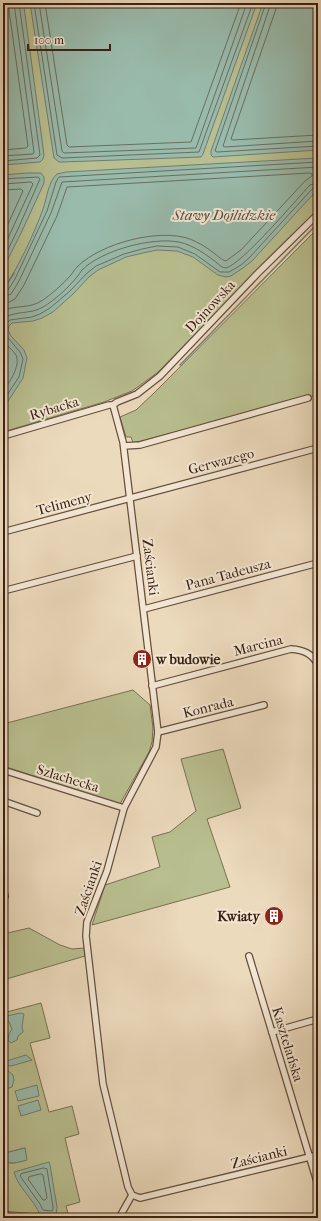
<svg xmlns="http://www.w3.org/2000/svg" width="321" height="1221" viewBox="0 0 321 1221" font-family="'IM FELL French Canon',serif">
  <rect width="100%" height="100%" fill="#ecdabd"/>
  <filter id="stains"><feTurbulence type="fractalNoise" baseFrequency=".005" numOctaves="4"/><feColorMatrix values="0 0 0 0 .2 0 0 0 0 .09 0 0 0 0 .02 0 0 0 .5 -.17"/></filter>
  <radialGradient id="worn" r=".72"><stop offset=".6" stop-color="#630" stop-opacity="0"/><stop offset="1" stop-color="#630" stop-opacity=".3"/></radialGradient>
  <g fill="#b9bf90" stroke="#7a7052">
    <polygon points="3,3 318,3 318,209 157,373 132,391 104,402 3,432"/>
    <polygon points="318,228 318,413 313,396 133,443 131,437 126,437 120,417 136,410 155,392"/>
    <polygon points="133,690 150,705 153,728 152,742 149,752 120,804 3,766 3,724"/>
    <polygon points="223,749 241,808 207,819 230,887 92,925 105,885 160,867 152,837 170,832 196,811 181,759"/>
    <polygon points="29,928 60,945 72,949 84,948 85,956 3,980 3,934"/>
    <path d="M 41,1003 L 50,1038 L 30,1043 L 49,1112 L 72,1106 L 79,1134 L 65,1138 L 80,1202 L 66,1206 L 69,1217 L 3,1211 L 3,1159 C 9,1166 18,1162 26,1160 L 25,1148 L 5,1153 L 3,1157 L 3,1013 Z"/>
  </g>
  <g fill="#99bbac" stroke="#737d6f">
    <polygon points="3,3 23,3 24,7 44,155 43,159 40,162 3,165"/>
    <polygon points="30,3 257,3 203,154 201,157 62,162 59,162 54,158"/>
    <polygon points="263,3 318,3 318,150 213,157 211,155 211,151"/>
    <path d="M 318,158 L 318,189 L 252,261 L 243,268 L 231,276 L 226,277 L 218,275 L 193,257 L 177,251 L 157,250 L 143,253 L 126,257 L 98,270 L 89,277 L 73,294 L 53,312 L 42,318 L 33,321 L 12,323 L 9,326 L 8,330 L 11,336 L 24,350 L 27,358 L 23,378 L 3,409 L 3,290 C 18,268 34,234 43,209 C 47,198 48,182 57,174 L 66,172 Z"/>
    <polygon points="27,173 41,173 44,177 44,183 22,231 3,269 3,175"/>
    <polygon points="20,1013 24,1014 22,1026 23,1032 18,1036 17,1040 11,1043 8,1040 9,1034 12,1029 9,1022 6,1020 7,1016"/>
    <polygon points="26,1055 32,1060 11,1066 5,1065 3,1068 3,1062"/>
    <polygon points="8,1071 13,1075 14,1080 12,1087 3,1090 3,1073"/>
    <polygon points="37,1085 39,1096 18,1101 15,1091"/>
    <polygon points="38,1100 41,1110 21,1116 18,1106"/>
    <path d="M 25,1148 L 27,1160 C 19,1162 9,1166 3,1159 L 5,1153 Z"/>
    <path d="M 49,1162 L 50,1165 L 57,1207 L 56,1215 L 40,1215 C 34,1199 18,1188 14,1172 Z"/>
  </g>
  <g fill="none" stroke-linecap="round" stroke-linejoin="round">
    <g stroke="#6a6e60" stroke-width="1">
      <polyline points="34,3 57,155 62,158 199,152 253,3"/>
      <polyline points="39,3 62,151 64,153 196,148 247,3"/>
      <polyline points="45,3 67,145 69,147 191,142 241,3"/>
      <polyline points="266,3 215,151 217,152 318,146"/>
      <polyline points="271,3 223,146 225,147 318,141"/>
      <polyline points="277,3 276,9 231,139 233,140 318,135"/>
      <polyline points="3,150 26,148 28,146 8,3"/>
      <polyline points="3,156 33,154 34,152 14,3"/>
      <polyline points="3,161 37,158 40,155 19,3"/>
      <polyline points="3,179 38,177 40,179 18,229 3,260"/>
      <polyline points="3,184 31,182 33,184 3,249"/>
      <polyline points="3,190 21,189 23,191 3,235"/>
      <polyline points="3,292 8,290 15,279 47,211 56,182 59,177 318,162"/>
      <polyline points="3,297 11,294 19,281 51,213 62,182 318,167"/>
      <path d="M 3,303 L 9,302 L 15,299 L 24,285 L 57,216 L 67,187 L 310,173 L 312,174 L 312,176 L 305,181 L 241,250 L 226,261 C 221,260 216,254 211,251 C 205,246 197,242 190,239 C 159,228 102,243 78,266 C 75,269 73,272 71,275 C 63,284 53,293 43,300 C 28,310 15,304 3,311"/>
      <path d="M 3,319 C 14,310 30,315 43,307 C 55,300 68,288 77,277 C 79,275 80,272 82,270 C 102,250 152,237 179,242 C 193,245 205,254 216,262 C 219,265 222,268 226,268 C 242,264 296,200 310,185 L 318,182"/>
      <path d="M 3,341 C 7,346 13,350 16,355 C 21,366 9,383 3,391"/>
      <polyline points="3,401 19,377 23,359 20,352 8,338 4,332 5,325 10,320 32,317 40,314 50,308 70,291 86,274 96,266 124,254 142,249 157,246 178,247 195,254 220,272 229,272 241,265 249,258 313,188 318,187"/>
      <polygon points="44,1168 47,1169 53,1207 53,1210 52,1211 43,1210 40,1204 20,1176 21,1174"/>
      <polygon points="41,1174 43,1175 47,1198 45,1200 43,1200 28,1179 29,1177"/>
    </g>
    <g stroke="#737d6f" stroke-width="1.5">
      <polyline points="3,290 14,273"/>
      <polyline points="180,365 318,223"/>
    </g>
    <g stroke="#674e3e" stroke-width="8">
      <g id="minor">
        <polyline points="113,405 123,442 158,732 156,747 124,808 107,871 87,922 86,936 103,1084 128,1187 132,1195 140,1198 318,1155"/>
        <polyline points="113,405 117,402 137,394 160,376 258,273 318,214"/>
        <polyline points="3,436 109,405 113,405"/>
        <polyline points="124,446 140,445 308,398"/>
        <polyline points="3,532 318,448"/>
        <polyline points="3,591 137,556"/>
        <polyline points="144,609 318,563"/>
        <path d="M 152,686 L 291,649 C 303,650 312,653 318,665"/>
        <polyline points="158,732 264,705"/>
        <polyline points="3,770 124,808"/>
        <polyline points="3,801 37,813"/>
        <polyline points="3,888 5,896"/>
        <polyline points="249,956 318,1185"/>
        <polyline points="272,1032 318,1019"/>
        <polyline points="3,1216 28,1218"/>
        <polyline points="119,1218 132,1195"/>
      </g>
    </g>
    <use href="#minor" stroke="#f3e7d4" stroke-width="5.5"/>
  </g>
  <defs>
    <g id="building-disc" transform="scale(1)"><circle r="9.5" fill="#8f2418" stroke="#f3e7d4"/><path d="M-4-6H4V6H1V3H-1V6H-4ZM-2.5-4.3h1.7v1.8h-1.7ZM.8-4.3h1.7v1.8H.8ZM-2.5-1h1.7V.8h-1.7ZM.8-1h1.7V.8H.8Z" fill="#fff"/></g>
  </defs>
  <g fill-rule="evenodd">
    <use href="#building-disc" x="142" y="659"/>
    <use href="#building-disc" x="274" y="916"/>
  </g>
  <g text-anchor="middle" stroke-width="4" stroke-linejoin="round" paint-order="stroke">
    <g font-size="14" fill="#3b2013" stroke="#f3e7d4">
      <text transform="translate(210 306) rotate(-47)" y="5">Dojnowska</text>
      <text transform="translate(54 408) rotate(-17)" y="5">Rybacka</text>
      <text transform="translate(221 461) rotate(-15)" y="5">Gerwazego</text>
      <text transform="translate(64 503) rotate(-15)" y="5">Telimeny</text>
      <text transform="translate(151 567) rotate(83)" y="5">Zaścianki</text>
      <text transform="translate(228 574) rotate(-15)" y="5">Pana Tadeusza</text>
      <text transform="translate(258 645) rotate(-14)" y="5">Marcina</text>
      <text transform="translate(208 707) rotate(-14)" y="5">Konrada</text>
      <text transform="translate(68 778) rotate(17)" y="5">Szlachecka</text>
      <text transform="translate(88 888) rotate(-71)" y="5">Zaścianki</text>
      <text transform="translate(288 1044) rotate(73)" y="5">Kasztelańska</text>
      <text transform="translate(259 1157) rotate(-14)" y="5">Zaścianki</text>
    </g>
    <g font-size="14" font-weight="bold" fill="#3b2013" stroke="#f3e7d4" text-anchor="start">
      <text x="156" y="664">w budowie</text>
      <text x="260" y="921" text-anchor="end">Kwiaty</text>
    </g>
    <g font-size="15" font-style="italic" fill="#574e41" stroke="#f3e7d4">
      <text x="224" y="220">Stawy Dojlidzkie</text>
    </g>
  </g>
  <rect width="321" height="1221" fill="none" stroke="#ecdabd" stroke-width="16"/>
  <rect x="4" y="4" width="313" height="1213" fill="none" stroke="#3b2013" stroke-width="2"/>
  <rect x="8" y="8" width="305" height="1205" fill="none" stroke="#3b2013"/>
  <path d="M28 44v6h82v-6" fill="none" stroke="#3b2013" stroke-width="2"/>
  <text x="34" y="44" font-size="12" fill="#3b2013" stroke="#f3e7d4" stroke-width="3" paint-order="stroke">100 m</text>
  <rect width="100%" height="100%" filter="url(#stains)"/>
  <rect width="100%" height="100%" fill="url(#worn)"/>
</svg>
